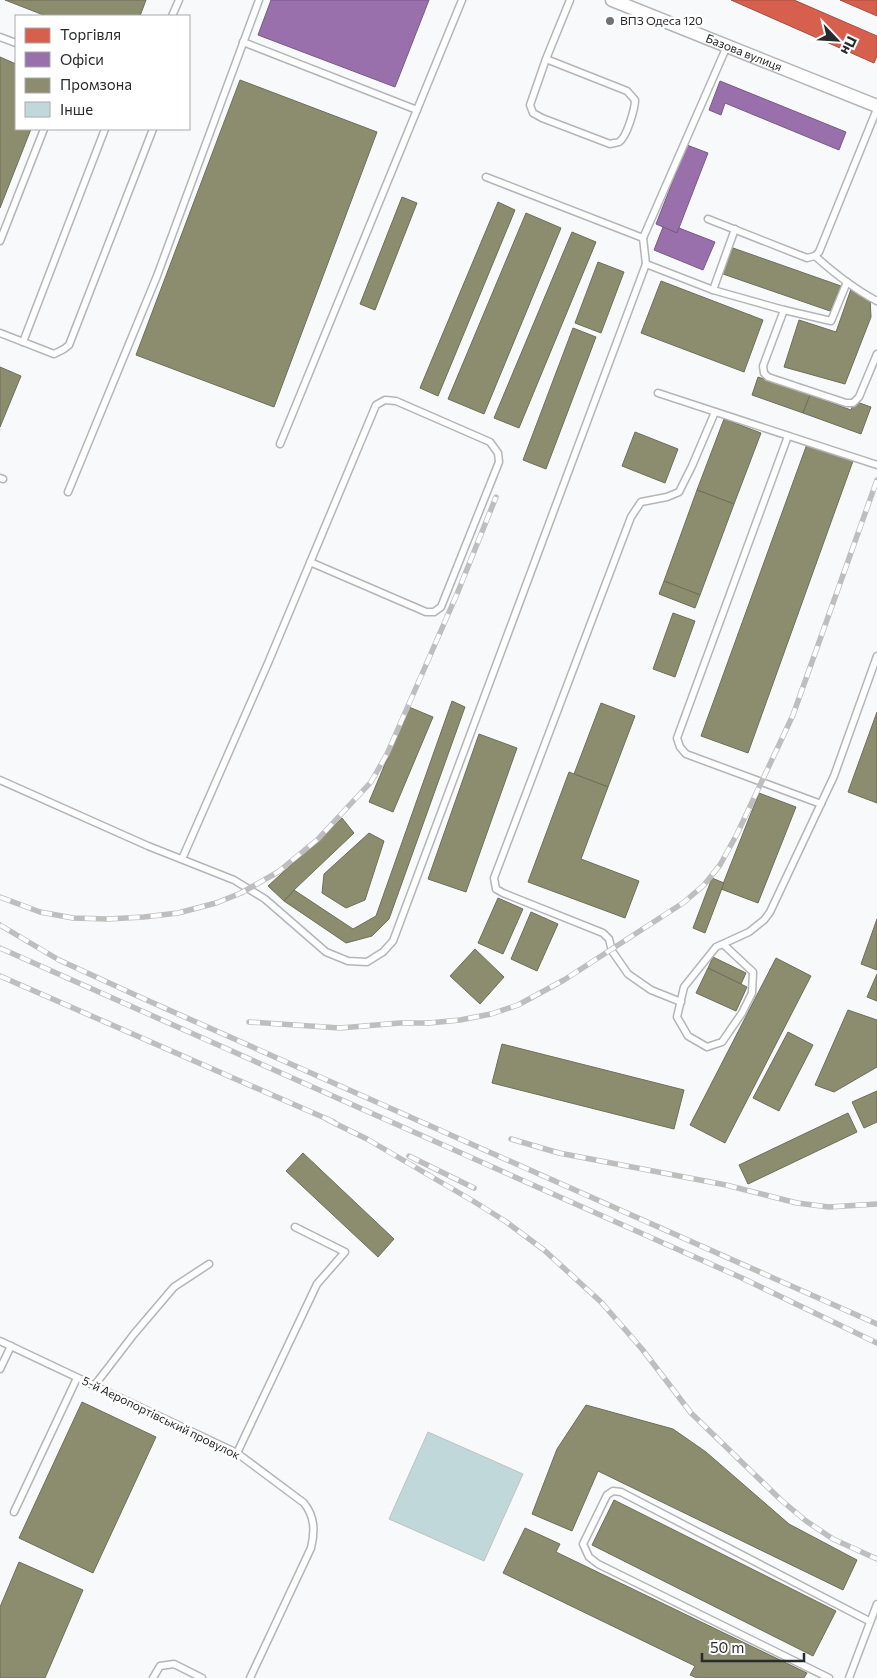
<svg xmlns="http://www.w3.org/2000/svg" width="877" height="1678" viewBox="0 0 877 1678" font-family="Commissioner,sans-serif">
  <rect width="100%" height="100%" fill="#f7f9fa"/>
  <g fill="#d6604d" stroke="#a25043">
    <polygon points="731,0 794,0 877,36 877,56 874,63"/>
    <polygon points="840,0 877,0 877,16"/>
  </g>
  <g fill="#9970ab" stroke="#775b85">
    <polygon points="271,0 429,0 395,87 258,35"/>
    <polygon points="720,81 846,132 839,150 725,103 721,115 709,110"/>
    <polygon points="687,145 708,153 677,233 656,224"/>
    <polygon points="663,227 677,233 679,228 715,242 703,270 654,250"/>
  </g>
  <g fill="#8c8c6e" stroke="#6e6f5a">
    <polygon points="5,0 146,0 140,16 46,16"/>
    <polygon points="0,57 16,64 16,129 31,129 0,208"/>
    <polygon points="240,80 377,132 274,407 136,355"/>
    <polygon points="402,197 417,203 375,310 360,304"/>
    <polygon points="498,202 515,210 438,396 420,388"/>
    <polygon points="526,213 561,228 484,414 448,399"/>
    <polygon points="572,232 596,242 519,428 494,418"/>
    <polygon points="733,248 841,286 830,311 723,274"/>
    <polygon points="598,262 624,272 601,333 575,323"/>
    <polygon points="661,281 763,320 744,372 641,333"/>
    <polygon points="851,289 870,298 871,317 845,384 784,367 799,320 836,332"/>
    <polygon points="573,328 596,337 546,469 523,460"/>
    <polygon points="0,367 21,376 0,427"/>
    <polygon points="758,377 810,395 803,413 752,395"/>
    <polygon points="810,395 851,410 854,401 871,407 861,434 803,413"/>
    <polygon points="724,419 761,433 734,504 697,490"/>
    <polygon points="635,432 678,449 665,483 622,466"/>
    <polygon points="807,444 853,461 748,753 701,736"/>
    <polygon points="697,490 734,504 700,595 664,581"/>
    <polygon points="664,581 700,595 695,608 659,594"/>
    <polygon points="673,613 695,621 675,677 653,669"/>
    <polygon points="452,701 465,707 389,919 372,936 346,943 284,901 294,890 353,929 376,916"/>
    <polygon points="601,703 635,716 608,787 574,774"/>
    <polygon points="409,707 433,717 393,812 369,802"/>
    <polygon points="877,712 877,803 848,792"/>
    <polygon points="479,734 517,748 466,892 428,879"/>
    <polygon points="569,772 608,787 581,859 639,881 625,918 528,882"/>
    <polygon points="759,793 796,807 758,903 721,889"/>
    <polygon points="342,818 354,833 294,890 284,901 268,886"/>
    <polygon points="369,833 384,841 365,900 346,908 322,893 324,874"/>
    <polygon points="712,878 724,883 705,933 693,928"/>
    <polygon points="498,898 523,909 503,954 478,943"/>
    <polygon points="531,912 558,924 537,971 511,959"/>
    <polygon points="877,919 877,970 861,964"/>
    <polygon points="475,949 504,977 480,1004 450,976"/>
    <polygon points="713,957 746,973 741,984 708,968"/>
    <polygon points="776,958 811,976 725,1143 690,1125"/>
    <polygon points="708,968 747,987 736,1011 696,993"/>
    <polygon points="877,974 877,1001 867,997"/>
    <polygon points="848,1010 877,1020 877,1067 834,1092 815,1085"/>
    <polygon points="788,1032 813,1045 779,1111 753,1098"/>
    <polygon points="502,1044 684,1090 674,1129 492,1083"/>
    <polygon points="877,1091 877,1122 864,1128 852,1102"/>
    <polygon points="848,1113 857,1132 748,1184 739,1165"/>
    <polygon points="303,1153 394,1239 378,1257 286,1171"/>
    <polygon points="82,1402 156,1437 93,1573 19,1538"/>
    <polygon points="586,1405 673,1429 706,1452 789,1524 857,1560 843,1590 598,1471 572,1531 532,1514 557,1449"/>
    <polygon points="614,1500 836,1611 813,1656 592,1545"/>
    <polygon points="525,1528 560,1544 556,1552 807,1673 804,1678 697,1678 690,1675 695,1666 503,1573"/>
    <polygon points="19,1562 83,1590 45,1678 0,1678 0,1607"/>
  </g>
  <polygon fill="#c1d8da" stroke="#bfc1c2" points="428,1432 523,1474 484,1561 389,1519"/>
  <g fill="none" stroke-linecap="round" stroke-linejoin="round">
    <g stroke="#b4b5b6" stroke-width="9">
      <g id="lane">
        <polyline points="172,16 179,0"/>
        <polyline points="0,37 16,43"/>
        <polyline points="243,42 417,110"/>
        <path d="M 546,59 L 627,91 L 635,100 C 635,108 627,137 619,142 C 616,143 613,143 610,144 L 542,118 L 533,113 L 530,105 L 546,59 L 570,0"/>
        <polyline points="486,177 643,238"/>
        <polyline points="708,219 807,258 815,256 819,252 877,109"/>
        <polyline points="0,241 44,129"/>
        <path d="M 815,256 C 834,273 854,289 877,301"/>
        <polyline points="646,264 713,290 784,310 831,321 847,282"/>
        <polyline points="713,290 735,229"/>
        <polyline points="784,310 763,366 764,373 768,377 846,403 853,403 859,397 877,354"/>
        <polyline points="0,333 54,354 64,349 69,345 153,129"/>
        <polyline points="23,342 105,129"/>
        <polyline points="658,393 877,465"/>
        <polyline points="788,436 677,738 680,747 686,754 821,804"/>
        <polyline points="280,444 462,0"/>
        <polyline points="0,478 3,479"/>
        <polyline points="68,492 157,276 259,0"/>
        <polyline points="0,780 148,846 234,880 265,899 326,952 348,961 367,962 383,952 393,941 646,264 643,238 727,46"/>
        <polyline points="182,859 268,663 376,405 385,400 396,401 490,442 498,453 499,462 441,607 434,612 426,612 310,562"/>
        <polyline points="723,944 753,972 752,993 742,1013 722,1042 707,1047 688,1036 677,1017 684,987 716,947 749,932 764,920 770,912 834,776 877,656"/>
        <polyline points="681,1002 651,990 628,974 612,951 609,939 603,933 503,893 496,889 494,878 631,517 641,502 667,497 679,492 692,466 715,412"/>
        <path d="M 0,1341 L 237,1453 L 304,1503 C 315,1517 315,1531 311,1548 L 250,1678"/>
        <polyline points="0,1369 11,1346"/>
        <polyline points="94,1386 134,1334 174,1287 209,1264"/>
        <polyline points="237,1453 317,1284 345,1252 295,1227"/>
        <polyline points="14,1512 77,1378"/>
        <polyline points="153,1678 160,1666 174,1664 202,1678"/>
        <polyline points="829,1678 598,1564 589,1557 583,1544 607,1495 613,1491 621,1492 869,1621"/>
        <polyline points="849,1678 877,1604"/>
      </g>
    </g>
    <g stroke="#b4b5b6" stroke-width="15">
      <g id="street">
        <path id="s1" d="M 612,0 L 877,106"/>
      </g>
    </g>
    <use href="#lane" stroke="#fefefe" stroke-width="6"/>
    <use href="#street" stroke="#fefefe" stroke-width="12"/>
    <g stroke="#bebebf" stroke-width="5.5">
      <g id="rail">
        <polyline points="0,897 40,912 73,918 108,919 144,917 178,913 216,903 241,893 278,872 318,839 371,782 387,754 457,594 496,497"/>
        <polyline points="0,925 59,960 142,998 877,1324"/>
        <polyline points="0,948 742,1278 877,1343"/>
        <polyline points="0,976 334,1122"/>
        <polyline points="249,1022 340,1028 400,1023 429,1023 460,1020 491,1014 518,1005 564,980 683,903 704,885 720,865 737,834 793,715 877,480"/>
        <polyline points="328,1120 367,1139 473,1201 505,1221 544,1250 601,1302 642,1349 691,1413 781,1500 806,1521 833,1539 877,1559"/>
        <polyline points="511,1139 559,1153 726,1185 797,1203 829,1207 877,1204"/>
        <polyline points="409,1156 474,1188"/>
      </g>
    </g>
    <use href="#rail" stroke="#fff" stroke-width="4" stroke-dasharray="11" stroke-linecap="butt"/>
  </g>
  <circle fill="#717273" stroke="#fff" stroke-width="2" cx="610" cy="21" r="5"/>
  <g text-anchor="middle" stroke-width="5" stroke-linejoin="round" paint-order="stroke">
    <g font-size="12" fill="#292a2b" stroke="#fff" text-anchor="start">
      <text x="620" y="25">ВПЗ Одеса 120</text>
    </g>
    <g font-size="12" fill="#292a2b" stroke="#fff">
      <text dy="4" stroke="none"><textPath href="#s1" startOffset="142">Базова вулиця</textPath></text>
      <text transform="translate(161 1418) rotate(26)" y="4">5-й Аеропортівський провулок</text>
    </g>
  </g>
  <rect x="15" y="15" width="175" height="115" fill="#ffffff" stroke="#a9aaaa"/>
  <rect x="25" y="28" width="25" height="15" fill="#d6604d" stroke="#a9aaaa"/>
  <text x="60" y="40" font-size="15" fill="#292a2b">Торгівля</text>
  <rect x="25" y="52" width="25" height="15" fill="#9970ab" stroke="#a9aaaa"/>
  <text x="60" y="65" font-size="15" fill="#292a2b">Офіси</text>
  <rect x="25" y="78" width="25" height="15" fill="#8c8c6e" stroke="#a9aaaa"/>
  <text x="60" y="90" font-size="15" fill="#292a2b">Промзона</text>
  <rect x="25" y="102" width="25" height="15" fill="#c1d8da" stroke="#a9aaaa"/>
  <text x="60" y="115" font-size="15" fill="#292a2b">Інше</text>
  <g transform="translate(837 40) rotate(115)" stroke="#ffffff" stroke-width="4" paint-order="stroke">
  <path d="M0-4L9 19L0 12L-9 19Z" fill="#292a2b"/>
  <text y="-8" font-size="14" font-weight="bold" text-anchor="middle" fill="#292a2b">Пн</text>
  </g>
  <path d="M702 1653v8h102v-8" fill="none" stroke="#292a2b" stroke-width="2.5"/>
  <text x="710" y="1653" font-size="15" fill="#292a2b" stroke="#ffffff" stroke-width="4" paint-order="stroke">50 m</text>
</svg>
